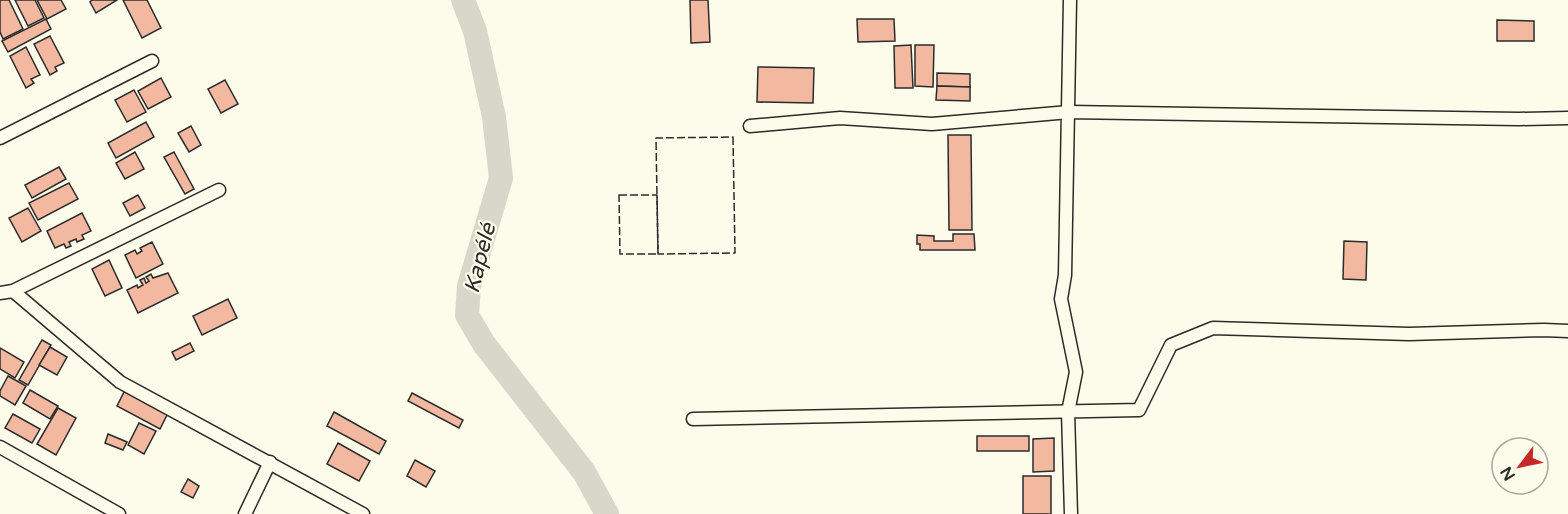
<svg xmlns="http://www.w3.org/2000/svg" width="1568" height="514" viewBox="0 0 1568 514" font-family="'Varela Round',sans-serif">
  <rect width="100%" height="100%" fill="#fdfbea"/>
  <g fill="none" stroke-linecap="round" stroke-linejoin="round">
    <polyline stroke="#d8d7c9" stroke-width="24" points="463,0 475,31 494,117 501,178 469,286 467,315 484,344 584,472 607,514"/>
  </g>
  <g fill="#f2b8a0" stroke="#2b2b2b" stroke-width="1.5">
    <polygon points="0,0 9,0 23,29 3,39 0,32"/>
    <polygon points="15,0 35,0 44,18 28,26"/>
    <polygon points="37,0 61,0 66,9 47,19"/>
    <polygon points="92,0 117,0 96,13 90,2"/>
    <polygon points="123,0 147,0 161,28 142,38"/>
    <polygon points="690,0 708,0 710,42 691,43"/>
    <polygon points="46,19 51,29 8,52 2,41"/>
    <polygon points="857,19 894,19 895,41 858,42"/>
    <polygon points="1497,20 1534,21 1534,41 1497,41"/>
    <polygon points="50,36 64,63 55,67 57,71 50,75 34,44"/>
    <polygon points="911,45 913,88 895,88 894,46"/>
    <polygon points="915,45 934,45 933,87 915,86"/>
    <polygon points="26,47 40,75 31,79 34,83 26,88 10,56"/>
    <polygon points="758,67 814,68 813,103 757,102"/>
    <polygon points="937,73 970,74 970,87 937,86"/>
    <polygon points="161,78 171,97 148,109 138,91"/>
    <polygon points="225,80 238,104 221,113 208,89"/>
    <polygon points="937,86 970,87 970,101 936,100"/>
    <polygon points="134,90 146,112 127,122 115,100"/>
    <polygon points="146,122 154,137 116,158 108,143"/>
    <polygon points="191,126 201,145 189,152 178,133"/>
    <polygon points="948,135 971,135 972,230 949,230"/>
    <polygon points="135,152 144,169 125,179 116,163"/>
    <polygon points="174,152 194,189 185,194 164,157"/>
    <polygon points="59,167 66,179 32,198 25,185"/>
    <polygon points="69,183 78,199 38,220 29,203"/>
    <polygon points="138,195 145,208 130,216 123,203"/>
    <polygon points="28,208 41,231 22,242 9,218"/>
    <polygon points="82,213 91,231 82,235 84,239 77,242 76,239 69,242 71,246 66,248 64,244 55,248 47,231"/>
    <polygon points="953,234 974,234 975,250 920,250 920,244 917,244 917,235 934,236 934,241 953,241"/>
    <polygon points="1344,241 1367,242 1366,280 1343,279"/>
    <polygon points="152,242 163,264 136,278 125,255 135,250 137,254 142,251 140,248"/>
    <polygon points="109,260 122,288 105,296 92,269"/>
    <polygon points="168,273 178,293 138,313 127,290 137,285 138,288 143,285 140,280 144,278 146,283 149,281 146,277 151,274 153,278"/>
    <polygon points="228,299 237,318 202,335 193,316"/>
    <polygon points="42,340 51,345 28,385 19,380"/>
    <polygon points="190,343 194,351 176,360 172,352"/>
    <polygon points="50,347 67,357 57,375 39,365"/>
    <polygon points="0,348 24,362 15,378 0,369"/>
    <polygon points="8,376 26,386 15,405 0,396 0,391"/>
    <polygon points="30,390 58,406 50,419 23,403"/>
    <polygon points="125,390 168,413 160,429 117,406"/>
    <polygon points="412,393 463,420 459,428 408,401"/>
    <polygon points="58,408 76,418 56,455 37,444"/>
    <polygon points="334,412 386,441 379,454 327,426"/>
    <polygon points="13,414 40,429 32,443 5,428"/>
    <polygon points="139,423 156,431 144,454 128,445"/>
    <polygon points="108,434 127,442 123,450 105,443"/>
    <rect x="977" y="436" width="52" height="15"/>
    <polygon points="1054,438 1054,471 1033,472 1033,439"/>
    <polygon points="338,443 370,461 359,481 327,464"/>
    <polygon points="415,460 435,471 426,487 407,476"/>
    <rect x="1023" y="476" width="28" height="38"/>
    <polygon points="188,479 199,486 193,498 181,492"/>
  </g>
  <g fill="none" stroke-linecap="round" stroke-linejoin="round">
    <g stroke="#2b2b2b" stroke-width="15">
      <g id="street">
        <polyline points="1070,0 1065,275 1061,299 1076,372 1068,412 1071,514"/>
        <polyline points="750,126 840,118 932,124 1069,112 1519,119 1568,118"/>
        <polyline points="0,138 152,61"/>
        <polyline points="13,291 120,382 363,514"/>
        <polyline points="0,293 13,291 219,190"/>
        <polyline points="693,419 1139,410 1171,345 1213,328 1409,334 1544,330 1568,331"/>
        <polyline points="0,447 119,514"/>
        <polyline points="245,514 270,462"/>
      </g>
    </g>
    <use href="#street" stroke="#fdfbea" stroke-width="12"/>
    <g stroke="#2b2b2b" stroke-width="1.5" stroke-dasharray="8 3" stroke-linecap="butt">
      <polygon points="733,137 735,253 658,254 656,138"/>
      <polygon points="619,195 657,195 658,254 620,254"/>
    </g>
  </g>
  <g text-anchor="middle" stroke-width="4.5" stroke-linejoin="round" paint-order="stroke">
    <g font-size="22" font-style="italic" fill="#2b2b2b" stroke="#fdfbea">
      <text transform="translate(479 258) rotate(-76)" y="8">Kapélé</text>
    </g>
  </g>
  <g transform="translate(1520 466) rotate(238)"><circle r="28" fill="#fdfbea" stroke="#a9a89e" stroke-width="1.5"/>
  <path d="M0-4.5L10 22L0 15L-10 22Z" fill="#c62828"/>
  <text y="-9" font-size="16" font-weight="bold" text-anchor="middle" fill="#2b2b2b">N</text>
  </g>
</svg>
